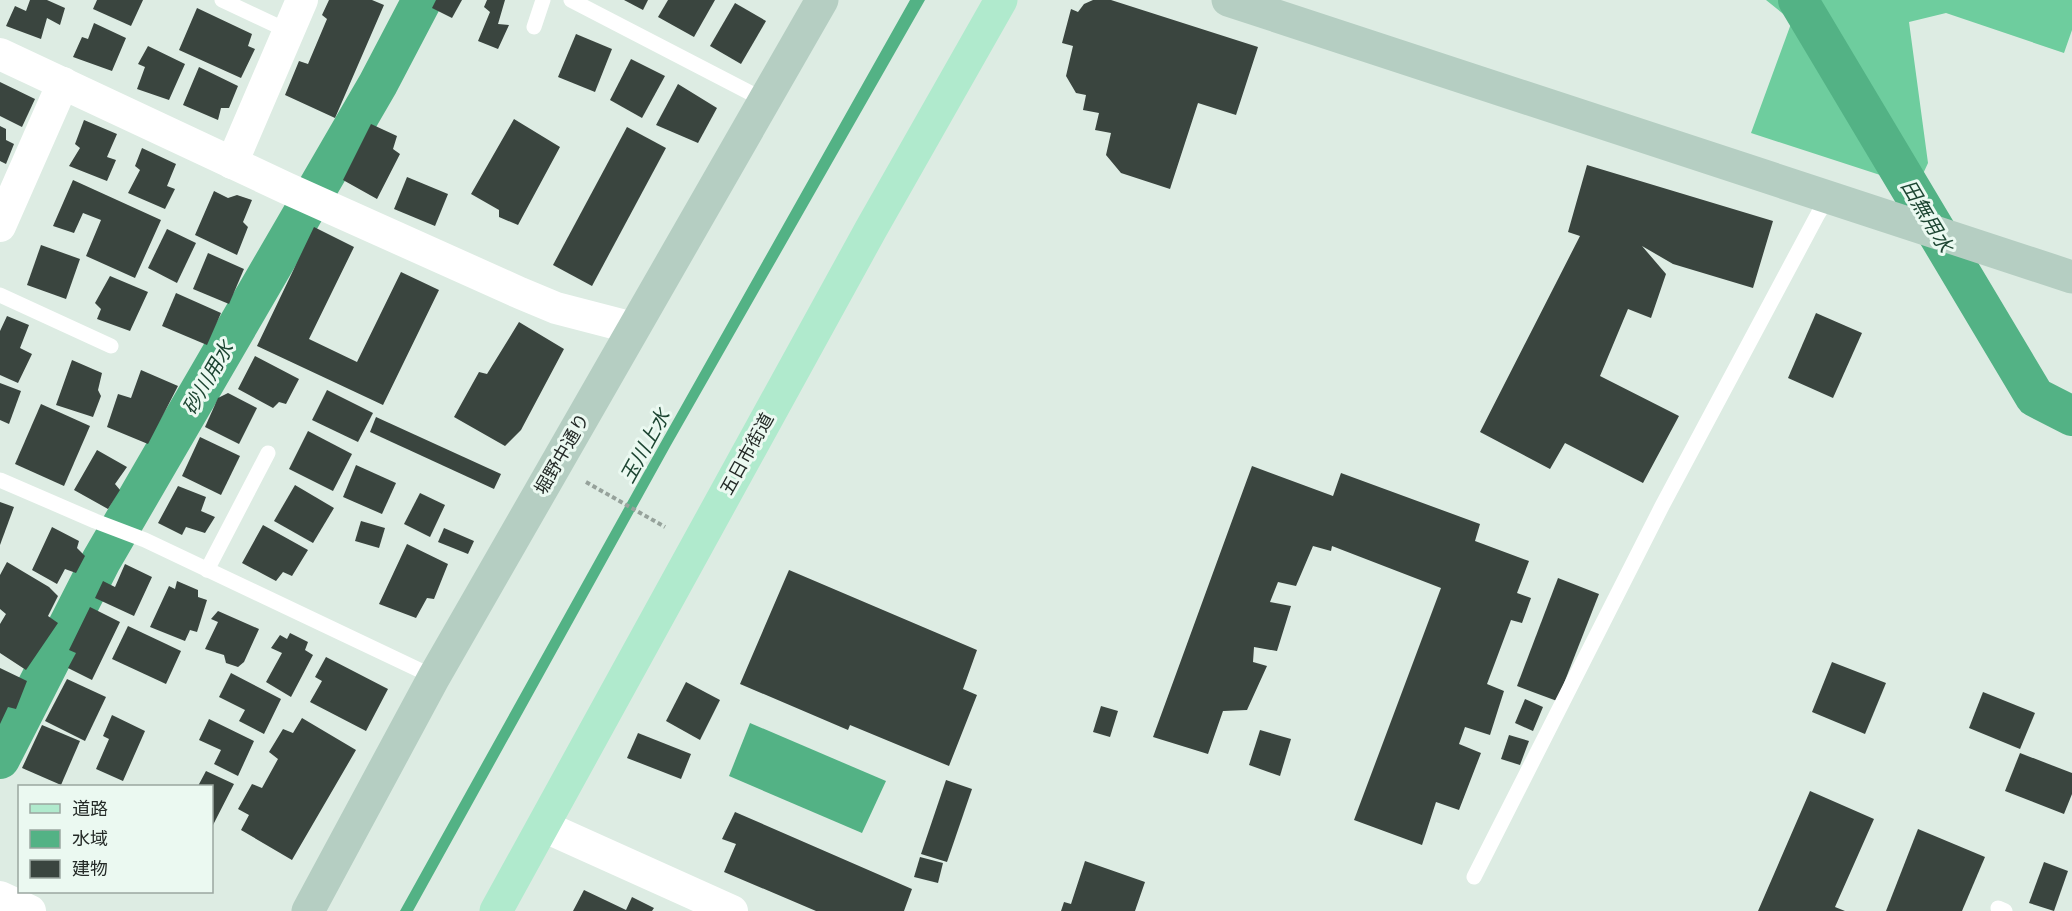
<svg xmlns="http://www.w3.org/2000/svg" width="2072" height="911" viewBox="0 0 2072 911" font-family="Barlow,'Noto Sans JP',sans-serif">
  <rect width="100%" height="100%" fill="#ddece3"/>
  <polygon fill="#6ecd9e" points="1766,0 2072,0 2072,30 2064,53 1946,13 1909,22 1928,163 1917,187 1751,133 1792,21"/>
  <g fill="#53b285">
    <polygon points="910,0 925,0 671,445 413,911 400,911 638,483"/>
    <polygon points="750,723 886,781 862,833 729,776"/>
  </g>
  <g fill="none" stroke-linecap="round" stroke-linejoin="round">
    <g stroke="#53b285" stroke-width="40">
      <polyline points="1798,0 2035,397 2072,416"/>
      <polyline points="0,759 101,561 378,84 422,0"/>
    </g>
  </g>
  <g fill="#3a453f">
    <polygon points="30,0 47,0 65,8 60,25 47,18 41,39 6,26 15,6 26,11"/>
    <polygon points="97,0 143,0 131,26 93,9"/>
    <polygon points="329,0 372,0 384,5 335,118 285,95 299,61 308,64 327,19 322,15"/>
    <polygon points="436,0 462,0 452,18 432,8"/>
    <polygon points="487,0 505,0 498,24 509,25 498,49 478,41 490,12 484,7"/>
    <polygon points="624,0 648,0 643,10"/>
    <polygon points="668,0 715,0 694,37 658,17"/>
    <polygon points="1093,0 1111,0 1258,47 1236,115 1198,103 1170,189 1121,173 1106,155 1111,133 1095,130 1099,113 1083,110 1086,95 1076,93 1066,76 1073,46 1062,43 1071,9 1078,12 1084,4"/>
    <polygon points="735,3 766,21 741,64 710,46"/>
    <polygon points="197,8 252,34 248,46 255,49 241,78 179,50"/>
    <polygon points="94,23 126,38 112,71 73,57 82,37 88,39"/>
    <polygon points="576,34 612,49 595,92 558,77"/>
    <polygon points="148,46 185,64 169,100 137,89 145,67 138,64"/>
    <polygon points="631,59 665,76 642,118 610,100"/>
    <polygon points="199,67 238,86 229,108 221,108 218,120 183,105"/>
    <polygon points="0,82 35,99 22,127 0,116"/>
    <polygon points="678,84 717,108 698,143 656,125"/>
    <polygon points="514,119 560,147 518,225 499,217 499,210 471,194"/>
    <polygon points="84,120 117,134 107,157 116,160 107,181 69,166 80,148 75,144"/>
    <polygon points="371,124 397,136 393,149 400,154 377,199 343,180"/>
    <polygon points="0,126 6,129 6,140 14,144 6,164 0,161"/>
    <polygon points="627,127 666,148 592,286 553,265"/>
    <polygon points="142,148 176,164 167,186 175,189 165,209 128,193 140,170 135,166"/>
    <polygon points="1587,165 1773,221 1753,288 1673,264 1642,246 1666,274 1651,318 1628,309 1600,376 1679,416 1643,483 1565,443 1550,469 1480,432 1580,236 1568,232"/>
    <polygon points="407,177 448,194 435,226 394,209"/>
    <polygon points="73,180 161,220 135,278 86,256 101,220 83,213 74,233 53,226"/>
    <polygon points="214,191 228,198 237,195 252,200 243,222 248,227 237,255 195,235"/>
    <polygon points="314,227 354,247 309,339 357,362 401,272 439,290 383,405 257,346"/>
    <polygon points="167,229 196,243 177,283 148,268"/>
    <polygon points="41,245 80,259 66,299 27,285"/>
    <polygon points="208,253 244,269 229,304 193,289"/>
    <polygon points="110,276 148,292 130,331 97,319 101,309 95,303"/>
    <polygon points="176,293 221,313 207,345 162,326"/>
    <polygon points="1816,313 1862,333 1833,398 1788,378"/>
    <polygon points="7,316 29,325 20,348 32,354 18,383 0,375 0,331"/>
    <polygon points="519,322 564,349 521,430 505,446 454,417 479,372 487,374"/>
    <polygon points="255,356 299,379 286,404 279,402 273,408 238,389"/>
    <polygon points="72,360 102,373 98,390 101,396 93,417 56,405"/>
    <polygon points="141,370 178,386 148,444 107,427 118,394 131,398"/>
    <polygon points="0,383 21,391 9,424 0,420"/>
    <polygon points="327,390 373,413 358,442 312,420"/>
    <polygon points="228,393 257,408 239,444 205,427 218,398"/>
    <polygon points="41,404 90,426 64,486 15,464"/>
    <polygon points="376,417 501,474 494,489 370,432"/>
    <polygon points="308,431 352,454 333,491 289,469"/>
    <polygon points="200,437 240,456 221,495 182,476"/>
    <polygon points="97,450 127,467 115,484 120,490 108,509 74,490"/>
    <polygon points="356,465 396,483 382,514 343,497"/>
    <polygon points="1252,466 1333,496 1341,473 1480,524 1475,541 1529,561 1517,593 1531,598 1522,623 1511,620 1487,684 1504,691 1490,735 1465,727 1459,744 1481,753 1459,810 1436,802 1422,845 1354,820 1441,588 1332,546 1331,551 1313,546 1296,586 1278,582 1270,602 1291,606 1277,651 1254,647 1253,662 1267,666 1247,710 1223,711 1208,754 1153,737"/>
    <polygon points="295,485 334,508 313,543 274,521"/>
    <polygon points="178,486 206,497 201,511 215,517 205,533 186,527 182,535 158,523"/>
    <polygon points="420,493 445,505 430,537 404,524"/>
    <polygon points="0,502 14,507 0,545"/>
    <polygon points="361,521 385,528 379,548 355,541"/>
    <polygon points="263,525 308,550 292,576 283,572 276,581 242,563"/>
    <polygon points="52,527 79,541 77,548 85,556 76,573 65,569 57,584 32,570"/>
    <polygon points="444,528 474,541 468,554 438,542"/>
    <polygon points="407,544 448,564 434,599 427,598 416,618 379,604"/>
    <polygon points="7,562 49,587 58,596 48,616 58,623 26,670 0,653 0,624 6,614 0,609 0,575"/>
    <polygon points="125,564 152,577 134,616 95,598 103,581 115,587"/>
    <polygon points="789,570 977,650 963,689 977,695 949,766 850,725 848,730 740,684"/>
    <polygon points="1558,578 1599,594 1557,701 1517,686"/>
    <polygon points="177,581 198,590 198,597 207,600 197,632 190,630 185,641 150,627 169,586 175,589"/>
    <polygon points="90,607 120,622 92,680 68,668 76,653 69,650"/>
    <polygon points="218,611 259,629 244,662 238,667 226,663 224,655 205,649 218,622 211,619"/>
    <polygon points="128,626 181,651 166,684 112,659"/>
    <polygon points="290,633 308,642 305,650 313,655 291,697 266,682 282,653 271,648 280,635 287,639"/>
    <polygon points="326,657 388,689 366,731 310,702 322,681 315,677"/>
    <polygon points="1832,662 1886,683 1865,734 1812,712"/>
    <polygon points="0,668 27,681 16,709 8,707 0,724"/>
    <polygon points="231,673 281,699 264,734 239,721 245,710 219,697"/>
    <polygon points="67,679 106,697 85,741 45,721"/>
    <polygon points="686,682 720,700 700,740 666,721"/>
    <polygon points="1983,692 2035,713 2020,749 1969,728"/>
    <polygon points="1525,699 1543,707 1533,731 1515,723"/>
    <polygon points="1101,706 1118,711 1110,737 1093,732"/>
    <polygon points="112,715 145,731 123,781 96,769 109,739 103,736"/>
    <polygon points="302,718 356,750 292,860 241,830 249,815 238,809 252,784 262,788 278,759 269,752 283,729 293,733"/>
    <polygon points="209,719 254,741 238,776 214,764 221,750 199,740"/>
    <polygon points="42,725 80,741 61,785 22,768"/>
    <polygon points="1260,730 1291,739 1280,776 1249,765"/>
    <polygon points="638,733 691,754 681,779 627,758"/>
    <polygon points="1509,735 1529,741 1520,765 1501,759"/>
    <polygon points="2020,753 2072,773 2072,794 2064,814 2005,791"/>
    <polygon points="206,771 234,784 213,825 212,824 212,786 198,786"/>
    <polygon points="946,780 972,789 947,862 921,854"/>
    <polygon points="1810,791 1874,819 1835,907 1845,911 1758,911"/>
    <polygon points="735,812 912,889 904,911 816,911 724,872 736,844 722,839"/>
    <polygon points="1918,829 1985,857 1962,911 1886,911"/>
    <polygon points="920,857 943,863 938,883 914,877"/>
    <polygon points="1085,861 1145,882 1135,911 1061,911 1064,902 1071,904"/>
    <polygon points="2044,862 2068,871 2054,911 2029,903"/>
    <polygon points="584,890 626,910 632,897 654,908 652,911 573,911"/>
  </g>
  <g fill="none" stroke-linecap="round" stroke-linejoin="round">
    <polyline stroke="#96a29b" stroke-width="4" stroke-dasharray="4.5 3" stroke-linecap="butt" points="586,482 665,527"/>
    <g stroke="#fff" stroke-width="15">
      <polyline points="222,0 288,31"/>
      <polyline points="571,0 764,100"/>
      <polyline points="534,27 543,0"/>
      <polyline points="0,295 111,346"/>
      <polyline points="0,480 95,521 145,540 434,677"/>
      <polyline points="207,570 268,453"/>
      <polyline points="1474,877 1661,508 1818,214 1829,196"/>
      <polyline points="1998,908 2005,911"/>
    </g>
    <g stroke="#fff" stroke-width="32">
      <polyline points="0,54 286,188 520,293 556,308 633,328"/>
      <polyline points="232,163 302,0"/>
      <polyline points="0,226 63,83"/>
      <polyline points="543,826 732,911"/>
      <polyline points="0,897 30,911"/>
    </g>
    <g stroke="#b5cec2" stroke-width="33">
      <polyline points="1228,0 2072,277"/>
      <polyline points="308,911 434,677 822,0"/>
    </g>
    <polyline stroke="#b0eacd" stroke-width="33" points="496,911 871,229 1001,0"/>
  </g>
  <g text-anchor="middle" stroke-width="6" stroke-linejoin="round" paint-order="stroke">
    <g font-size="18" fill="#242a27" stroke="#ebf9f1">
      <text transform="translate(562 454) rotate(-60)" y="6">堀野中通り</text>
      <text transform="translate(747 454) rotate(-61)" y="6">五日市街道</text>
    </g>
    <g font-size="20" font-style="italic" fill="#1d4532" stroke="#ebf9f1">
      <text transform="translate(1927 216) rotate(59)" y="7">田無用水</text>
      <text transform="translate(208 378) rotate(-60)" y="7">砂川用水</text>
      <text transform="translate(645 446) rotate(-61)" y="7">玉川上水</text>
    </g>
  </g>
  <rect x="18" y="785" width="195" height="108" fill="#ebf9f1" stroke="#9ba6a0" stroke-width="1.5"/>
  <rect x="30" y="804" width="30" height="9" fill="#b0eacd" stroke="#9ba6a0" stroke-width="1.5"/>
  <text x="72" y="815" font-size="18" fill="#242a27">道路</text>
  <rect x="30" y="830" width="30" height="18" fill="#53b285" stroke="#9ba6a0" stroke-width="1.5"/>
  <text x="72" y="845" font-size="18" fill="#242a27">水域</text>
  <rect x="30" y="860" width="30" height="18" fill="#3a453f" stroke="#9ba6a0" stroke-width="1.5"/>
  <text x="72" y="875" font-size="18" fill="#242a27">建物</text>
</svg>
